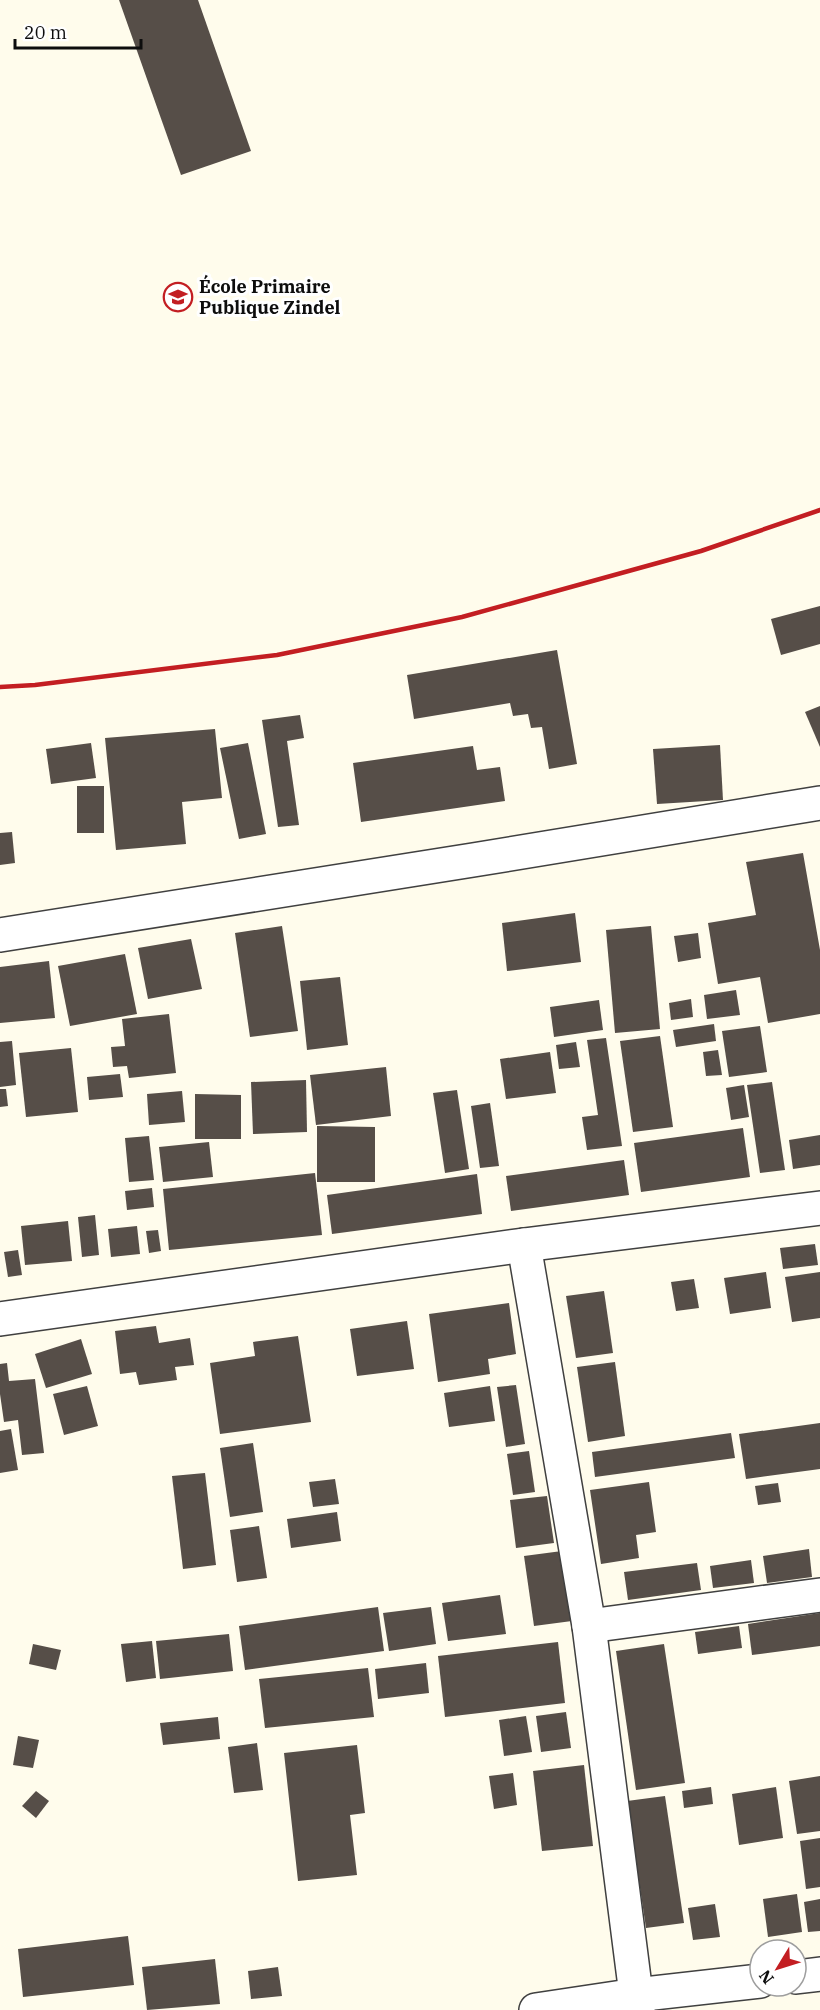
<svg xmlns="http://www.w3.org/2000/svg" width="820" height="2010" viewBox="0 0 820 2010" font-family="'IBM Plex Serif',serif">
  <rect width="100%" height="100%" fill="#fffcec"/>
  <g fill="#564e48">
    <polygon points="119,0 198,0 251,151 181,175"/>
    <polygon points="820,606 820,644 781,655 771,619"/>
    <polygon points="557,650 577,764 549,769 542,727 531,728 528,714 513,716 510,703 414,719 407,675"/>
    <polygon points="820,706 820,747 805,712"/>
    <polygon points="300,715 304,738 287,741 299,825 278,827 262,720"/>
    <polygon points="215,729 222,798 182,802 186,844 116,850 105,738"/>
    <polygon points="91,743 96,778 51,784 46,749"/>
    <polygon points="248,743 266,834 239,839 220,748"/>
    <polygon points="720,745 723,800 657,804 653,749"/>
    <polygon points="473,746 477,770 500,767 505,801 361,822 353,763"/>
    <rect x="77" y="786" width="27" height="47"/>
    <polygon points="12,832 15,863 0,865 0,833"/>
    <polygon points="803,853 820,950 820,1014 768,1023 760,977 718,984 708,923 756,915 746,862"/>
    <polygon points="575,913 581,962 507,971 502,923"/>
    <polygon points="282,926 298,1031 250,1037 235,933"/>
    <polygon points="651,926 660,1029 615,1033 606,930"/>
    <polygon points="698,933 701,958 678,962 674,936"/>
    <polygon points="191,939 202,989 148,999 138,948"/>
    <polygon points="125,954 137,1014 70,1026 58,966"/>
    <polygon points="49,961 55,1018 0,1023 0,967"/>
    <polygon points="340,977 348,1045 307,1050 300,981"/>
    <polygon points="736,990 740,1015 707,1019 704,995"/>
    <polygon points="691,999 693,1017 671,1020 669,1003"/>
    <polygon points="599,1000 603,1030 554,1037 550,1007"/>
    <polygon points="169,1014 176,1073 129,1078 127,1066 113,1067 111,1047 125,1046 122,1019"/>
    <polygon points="714,1024 716,1041 676,1047 673,1030"/>
    <polygon points="760,1026 767,1072 729,1077 722,1031"/>
    <polygon points="660,1036 673,1127 633,1132 620,1041"/>
    <polygon points="606,1038 622,1146 587,1150 582,1117 598,1115 587,1040"/>
    <polygon points="12,1041 16,1085 0,1087 0,1042"/>
    <polygon points="576,1042 580,1067 559,1069 556,1045"/>
    <polygon points="71,1048 78,1112 26,1117 19,1053"/>
    <polygon points="718,1050 722,1075 706,1076 703,1052"/>
    <polygon points="550,1052 556,1093 506,1099 500,1059"/>
    <polygon points="386,1067 391,1116 316,1125 310,1075"/>
    <polygon points="120,1074 123,1097 89,1100 87,1077"/>
    <polygon points="306,1080 307,1132 253,1134 251,1082"/>
    <polygon points="772,1082 785,1170 760,1173 747,1085"/>
    <polygon points="744,1085 749,1117 731,1120 726,1088"/>
    <polygon points="0,1089 6,1089 8,1106 0,1107"/>
    <polygon points="457,1090 469,1169 445,1173 433,1093"/>
    <polygon points="182,1091 185,1122 149,1125 147,1094"/>
    <polygon points="195,1094 241,1095 241,1139 195,1139"/>
    <polygon points="490,1103 499,1166 480,1168 471,1106"/>
    <polygon points="317,1126 375,1127 375,1182 317,1182"/>
    <polygon points="743,1128 750,1177 641,1192 634,1143"/>
    <polygon points="820,1135 820,1165 793,1169 789,1140"/>
    <polygon points="149,1136 154,1180 129,1182 125,1138"/>
    <polygon points="209,1142 213,1177 163,1182 159,1147"/>
    <polygon points="624,1160 629,1195 511,1211 506,1176"/>
    <polygon points="315,1173 322,1235 169,1250 163,1189"/>
    <polygon points="477,1174 482,1214 332,1234 327,1195"/>
    <polygon points="152,1188 154,1207 127,1210 125,1191"/>
    <polygon points="95,1215 99,1255 82,1257 78,1217"/>
    <polygon points="68,1221 72,1261 25,1265 21,1226"/>
    <polygon points="137,1226 140,1254 111,1257 108,1229"/>
    <polygon points="158,1230 161,1251 149,1253 146,1231"/>
    <polygon points="815,1244 818,1265 783,1269 780,1248"/>
    <polygon points="18,1250 22,1275 8,1277 4,1252"/>
    <polygon points="766,1272 771,1308 730,1314 724,1278"/>
    <polygon points="820,1272 820,1318 792,1322 785,1277"/>
    <polygon points="694,1279 699,1308 676,1311 671,1282"/>
    <polygon points="604,1291 613,1353 576,1358 566,1296"/>
    <polygon points="509,1303 516,1354 488,1359 490,1374 438,1382 429,1314"/>
    <polygon points="407,1321 414,1369 357,1376 350,1329"/>
    <polygon points="156,1326 159,1343 190,1338 194,1365 175,1367 177,1380 139,1385 136,1372 120,1374 115,1331"/>
    <polygon points="298,1336 311,1422 220,1434 210,1363 255,1356 253,1342"/>
    <polygon points="81,1339 92,1374 46,1388 35,1354"/>
    <polygon points="615,1362 625,1436 588,1442 577,1367"/>
    <polygon points="7,1363 9,1381 35,1379 44,1453 22,1455 18,1420 4,1422 0,1394 0,1364"/>
    <polygon points="516,1385 525,1444 506,1447 497,1387"/>
    <polygon points="87,1386 98,1426 64,1435 53,1394"/>
    <polygon points="490,1386 495,1421 449,1427 444,1393"/>
    <polygon points="820,1423 820,1469 746,1479 739,1434"/>
    <polygon points="11,1429 18,1470 0,1473 0,1431"/>
    <polygon points="731,1433 735,1458 595,1477 592,1452"/>
    <polygon points="253,1443 263,1512 230,1517 220,1448"/>
    <polygon points="529,1451 535,1492 513,1495 507,1454"/>
    <polygon points="205,1473 216,1565 183,1569 172,1476"/>
    <polygon points="335,1479 339,1504 313,1507 309,1482"/>
    <polygon points="649,1482 656,1532 636,1535 639,1558 601,1564 590,1490"/>
    <polygon points="778,1483 781,1502 758,1505 755,1486"/>
    <polygon points="547,1496 554,1543 516,1548 510,1500"/>
    <polygon points="337,1512 341,1541 291,1548 287,1519"/>
    <polygon points="259,1526 267,1578 237,1582 230,1530"/>
    <polygon points="809,1549 812,1577 767,1583 763,1556"/>
    <polygon points="562,1551 572,1621 534,1626 524,1556"/>
    <polygon points="751,1560 754,1583 713,1588 710,1566"/>
    <polygon points="697,1563 701,1590 628,1600 624,1572"/>
    <polygon points="500,1595 506,1634 448,1641 442,1603"/>
    <polygon points="378,1607 384,1651 245,1670 239,1626"/>
    <polygon points="431,1607 436,1644 389,1651 383,1613"/>
    <polygon points="820,1613 820,1646 752,1655 748,1624"/>
    <polygon points="739,1626 742,1648 698,1654 695,1632"/>
    <polygon points="229,1634 233,1671 160,1679 156,1641"/>
    <polygon points="152,1641 156,1678 126,1682 121,1644"/>
    <polygon points="558,1642 565,1703 445,1717 438,1656"/>
    <polygon points="33,1644 61,1650 56,1670 29,1664"/>
    <polygon points="664,1644 685,1783 636,1790 616,1651"/>
    <polygon points="426,1663 429,1693 378,1699 375,1669"/>
    <polygon points="368,1668 374,1717 265,1728 259,1679"/>
    <polygon points="566,1712 571,1748 541,1752 536,1716"/>
    <polygon points="526,1716 532,1752 504,1756 499,1720"/>
    <polygon points="218,1717 220,1739 163,1745 160,1723"/>
    <polygon points="18,1736 39,1740 33,1768 13,1765"/>
    <polygon points="257,1743 263,1790 234,1793 228,1747"/>
    <polygon points="357,1745 365,1813 350,1815 357,1875 298,1881 284,1753"/>
    <polygon points="584,1765 593,1846 542,1851 533,1771"/>
    <polygon points="513,1773 517,1805 494,1809 489,1776"/>
    <polygon points="820,1776 820,1831 797,1834 789,1781"/>
    <polygon points="711,1787 713,1804 684,1808 682,1791"/>
    <polygon points="776,1787 783,1838 739,1845 732,1794"/>
    <polygon points="36,1791 49,1801 36,1818 22,1806"/>
    <polygon points="665,1796 684,1923 646,1928 627,1801"/>
    <polygon points="820,1838 820,1887 806,1889 800,1841"/>
    <polygon points="797,1894 802,1932 768,1937 763,1899"/>
    <polygon points="820,1899 820,1931 808,1932 804,1902"/>
    <polygon points="715,1904 720,1937 693,1940 688,1908"/>
    <polygon points="128,1936 134,1985 23,1997 18,1949"/>
    <polygon points="215,1959 220,2004 147,2010 142,1967"/>
    <polygon points="278,1967 282,1996 251,1999 248,1971"/>
  </g>
  <g fill="none" stroke-linecap="round" stroke-linejoin="round">
    <g stroke="#404040" stroke-width="36">
      <g id="minor">
        <polyline points="0,935 473,860 820,803"/>
        <polyline points="524,1245 589,1626 638,2010"/>
        <polyline points="589,1626 820,1595"/>
        <polyline points="796,1977 820,1974"/>
        <polyline points="536,2010 636,1995 760,1981"/>
      </g>
    </g>
    <g stroke="#404040" stroke-width="36">
      <polyline id="tertiary" points="0,1319 524,1245 820,1208"/>
    </g>
    <use href="#minor" stroke="#fff" stroke-width="33"/>
    <use href="#tertiary" stroke="#fff" stroke-width="33"/>
    <polyline stroke="#c31e22" stroke-width="4.5" points="0,687 35,685 277,655 462,617 701,551 820,510"/>
  </g>
  <defs>
    <g id="school-ring" transform="scale(1.5)"><circle r="9.5" fill="#fff" stroke="#c31e22" stroke-width="1.5"/><path d="M0-5L7-2L0 1L-7-2ZM-4 1L0 2.5L4 1V4Q0 6-4 4Z" fill="#c31e22"/></g>
  </defs>
  <g fill-rule="evenodd">
    <use href="#school-ring" x="178" y="297"/>
  </g>
  <g text-anchor="middle" stroke-width="6" stroke-linejoin="round" paint-order="stroke">
    <g font-size="18" font-weight="bold" fill="#0d0d0d" stroke="#fff" text-anchor="start">
      <text x="199" y="293">École Primaire<tspan x="199" dy="21">Publique Zindel</tspan></text>
    </g>
  </g>
  <g transform="translate(778 1968) rotate(232)"><circle r="28" fill="#ffffff" stroke="#9e9e9e" stroke-width="1.5"/>
  <path d="M0-4.5L10 22L0 15L-10 22Z" fill="#c31e22"/>
  <text y="-9" font-size="16" font-weight="bold" text-anchor="middle" fill="#0d0d0d">N</text>
  </g>
  <path d="M15 39v9h126v-9" fill="none" stroke="#0d0d0d" stroke-width="3"/>
  <text x="24" y="39" font-size="18" fill="#0d0d0d" stroke="#ffffff" stroke-width="4.5" paint-order="stroke">20 m</text>
</svg>
